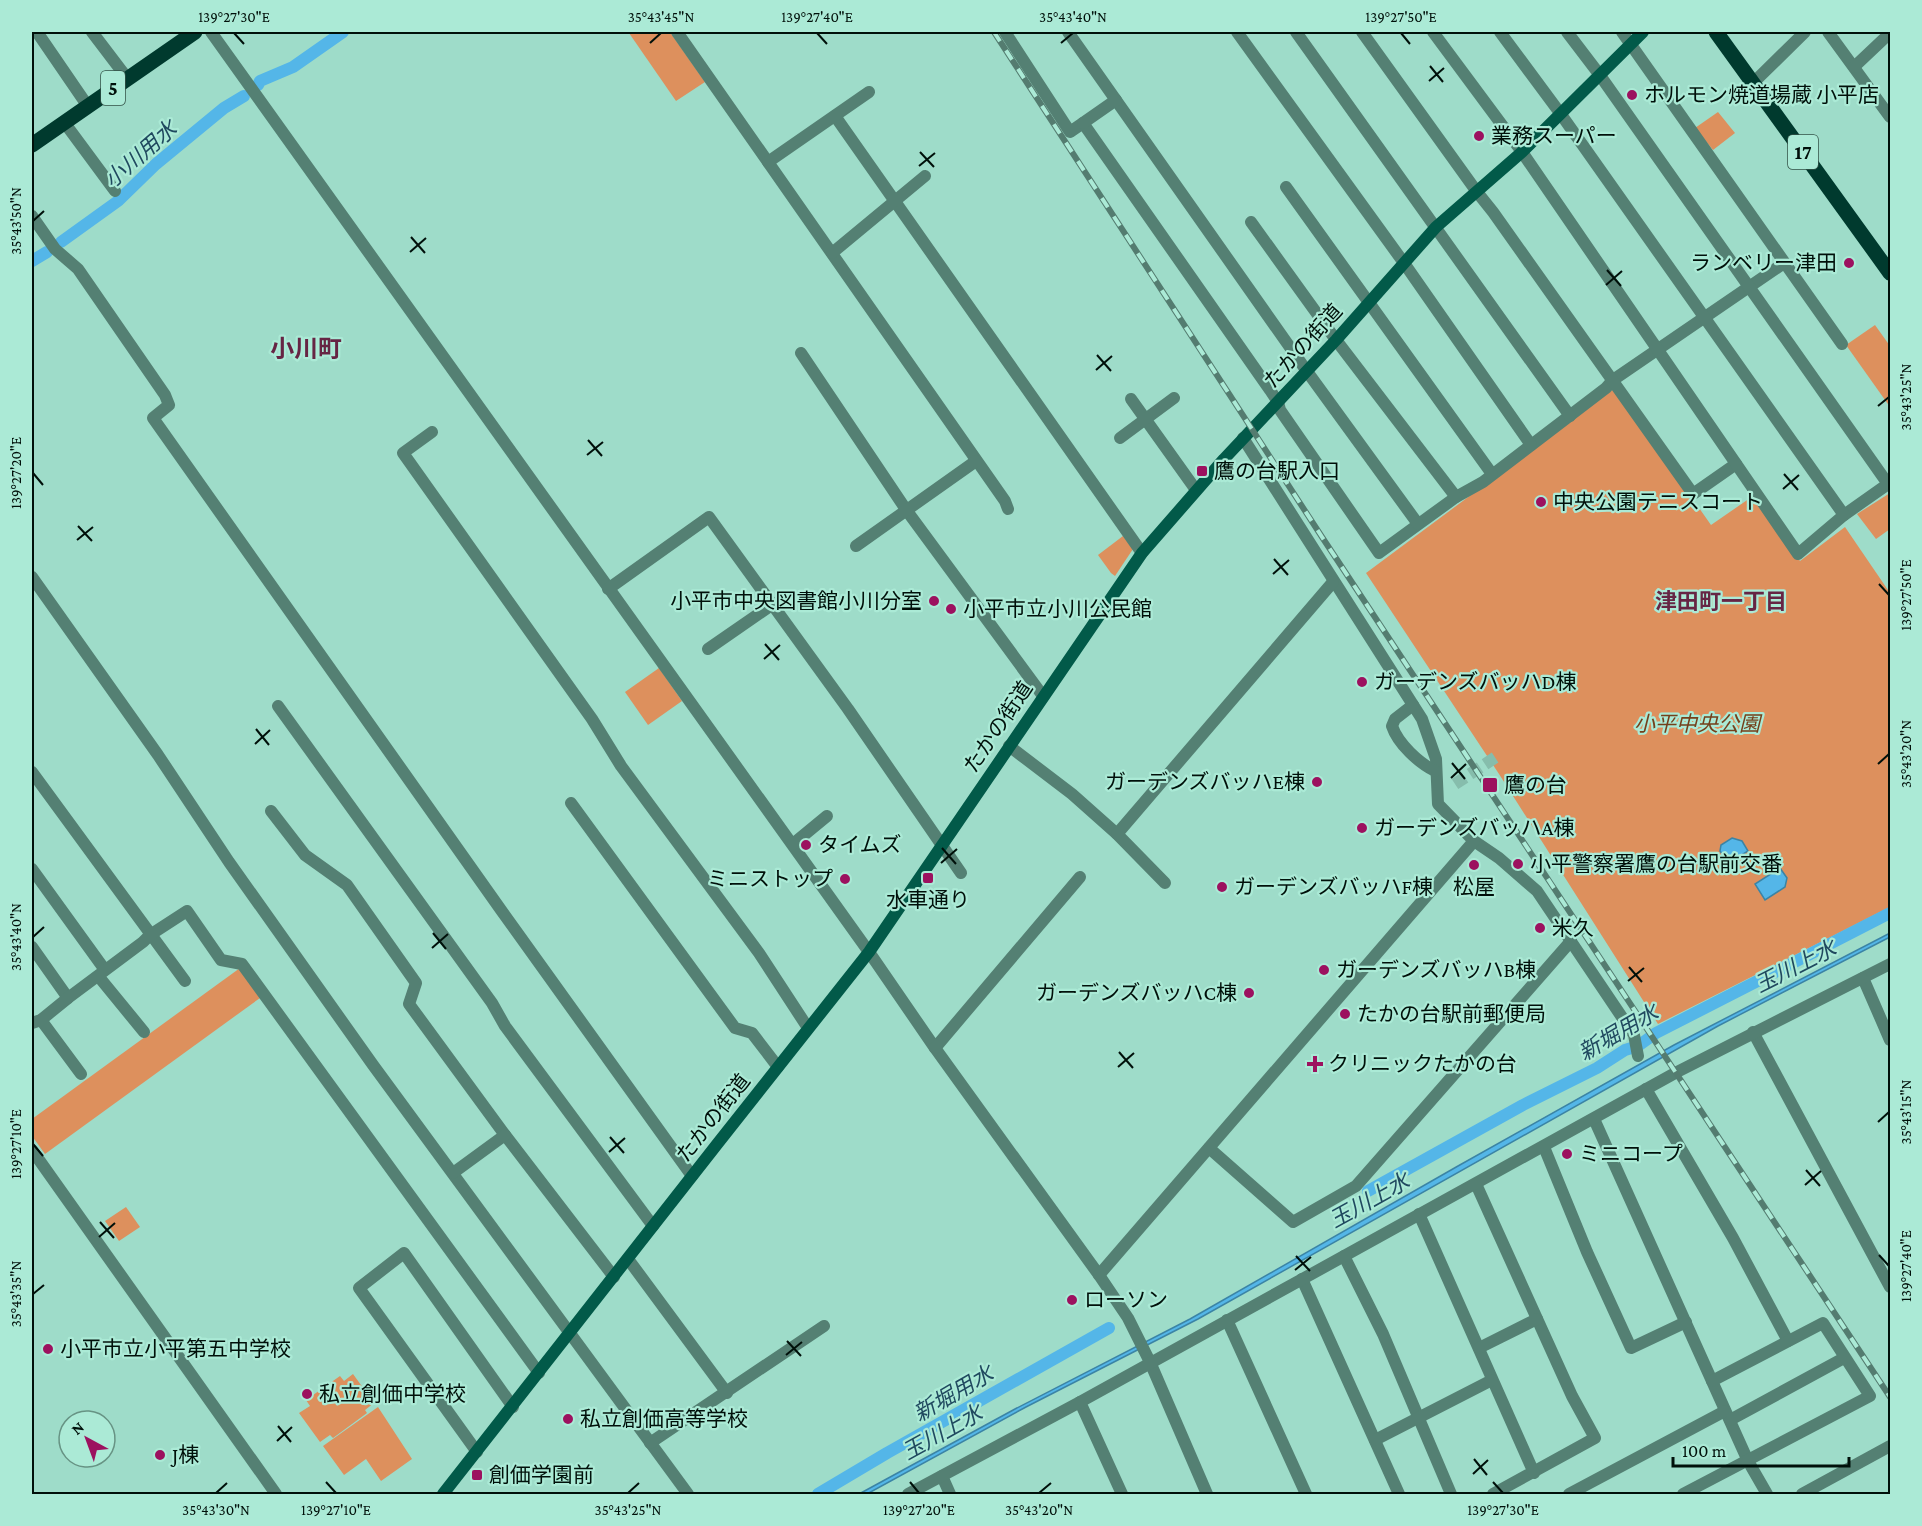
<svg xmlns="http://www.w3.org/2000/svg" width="1922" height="1526" viewBox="0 0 1922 1526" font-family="'Crimson Pro','Noto Sans JP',serif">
  <rect width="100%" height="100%" fill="#9edcc9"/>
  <g fill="#dd905d">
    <polygon points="632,32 670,32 705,82 676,101 629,33"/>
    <polygon points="1718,112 1735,133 1713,150 1695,128"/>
    <polygon points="1875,325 1890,346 1890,407 1846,345"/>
    <polygon points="1615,388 1711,525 1753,496 1800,561 1845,527 1890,593 1890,907 1658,1024 1499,774 1366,573"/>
    <polygon points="1890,493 1890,529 1876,539 1857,514"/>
    <polygon points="1123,536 1133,549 1115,576 1111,573 1098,555"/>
    <polygon points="659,668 682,701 648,725 625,692"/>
    <polygon points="240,968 260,998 45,1154 32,1136 32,1119"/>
    <polygon points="126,1207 140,1227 119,1241 105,1221"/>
    <polygon points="353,1374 374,1403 365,1410 367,1413 333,1438 330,1435 320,1442 299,1413 310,1406 306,1400 340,1376 344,1381"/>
    <polygon points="378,1407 412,1459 381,1481 366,1459 344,1475 323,1446"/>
  </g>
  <g fill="#54b6e8" stroke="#3b84a5" stroke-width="1.5">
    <polygon points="1732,838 1742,841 1748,851 1737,858 1730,857 1726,860 1720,851 1721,845"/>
    <polygon points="1780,868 1787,878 1785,887 1765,900 1755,884"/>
    <polygon points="1890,933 1890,937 1718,1026 1198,1319 1026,1407 867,1494 859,1494 1015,1409 1190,1319 1458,1166 1674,1045"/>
  </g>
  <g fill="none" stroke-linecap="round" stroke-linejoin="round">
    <g stroke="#54b6e8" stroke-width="12">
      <polyline points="258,85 260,81 293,67 343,32"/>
      <polyline points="61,242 118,201 156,164 224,108 244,96"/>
      <polyline points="32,261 47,252"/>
      <polyline points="1368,1191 1523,1105 1597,1068 1625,1050 1638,1046 1656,1033 1890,913"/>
      <polyline points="818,1494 887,1453 1109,1328"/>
    </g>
    <polyline stroke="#86bdac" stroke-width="12" stroke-dasharray="12 6" stroke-linecap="butt" points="1455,784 1499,755"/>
    <g stroke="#548073" stroke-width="12">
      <polyline points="37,32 87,105"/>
      <polyline points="92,32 127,78"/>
      <polyline points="211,32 869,952 935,1048 1099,1275 1128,1318 1150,1362 1207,1494"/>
      <polyline points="677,32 1005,501 1008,509"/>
      <polyline points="1005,32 1070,132 1083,123 1270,390 1278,402 1280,410 1379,553 1456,497 1483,482 1606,388 1613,380 1784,263"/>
      <polyline points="1068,32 1306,370 1418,524"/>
      <polyline points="1237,32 1404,263 1531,445"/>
      <polyline points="1296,32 1570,416"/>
      <polyline points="1362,32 1477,192 1493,212 1693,494 1736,464"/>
      <polyline points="1433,32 1522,152 1798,554 1844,515 1888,484 1599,74 1567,32"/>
      <polyline points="1500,32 1560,113 1844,515"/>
      <polyline points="1622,32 1842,344"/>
      <polyline points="1828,32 1890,117"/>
      <polyline points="1854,67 1890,33"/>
      <polyline points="1753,83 1805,32"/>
      <polyline points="835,116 1142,553"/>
      <polyline points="64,122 115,191"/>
      <polyline points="1083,123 1116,100"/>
      <polyline points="768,162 869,92"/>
      <polyline points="1286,187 1492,474"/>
      <polyline points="32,216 55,249 78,269 165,395 169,405 153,418 501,910 692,1176"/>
      <polyline points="1251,222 1336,340 1456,497"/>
      <polyline points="832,253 925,176"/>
      <polyline points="801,353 907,511 1043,696"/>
      <polyline points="1131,399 1196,490"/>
      <polyline points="432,432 403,453 592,719 621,766 759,953 808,1028"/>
      <polyline points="1120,438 1174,398"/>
      <polyline points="1243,438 1422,719 1436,759 1438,804 1474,841 1499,858 1537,891 1634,1035 1638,1056"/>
      <polyline points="856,546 976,461"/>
      <polyline points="32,577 158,755 229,862 373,1065 688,1494"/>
      <polyline points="608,589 709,517 848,709 961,873"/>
      <polyline points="708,649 773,604"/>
      <path d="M 1413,705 L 1395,719 L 1392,726 C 1398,744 1419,763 1435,771"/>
      <polyline points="278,706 492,1003 505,1026 653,1226"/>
      <polyline points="1009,746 1072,794 1117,834 1165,883"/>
      <polyline points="32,772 185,981"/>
      <polyline points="571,803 735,1028 752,1033 778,1067"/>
      <polyline points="271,811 305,855 347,885 416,983 409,1004 505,1135 614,1277"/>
      <polyline points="1117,834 1333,582"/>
      <polyline points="793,844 827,816"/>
      <polyline points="32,869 105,970"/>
      <polyline points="32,947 68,998"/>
      <polyline points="99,977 144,1032"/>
      <polyline points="1863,978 1890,1040"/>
      <polyline points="41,1020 81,1074"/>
      <polyline points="32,1023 41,1020 68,998 143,942 150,935 187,911 221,960 242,964 539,1373"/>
      <polyline points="1753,1032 1890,1287"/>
      <polyline points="935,1048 1080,877"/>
      <polyline points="1646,1089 1733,1238 1788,1341"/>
      <polyline points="1594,1119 1748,1461 1767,1494"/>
      <polyline points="1544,1147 1587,1252 1631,1348 1686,1322"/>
      <polyline points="1209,1148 1293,1222 1356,1186 1571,941"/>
      <polyline points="32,1150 276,1494"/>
      <polyline points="453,1173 505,1135"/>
      <polyline points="1476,1184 1572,1396 1595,1438 1493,1494"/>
      <polyline points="1419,1214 1534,1473"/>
      <polyline points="1344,1256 1383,1334 1451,1494"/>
      <polyline points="628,1259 727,1393"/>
      <polyline points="1099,1275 1474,841"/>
      <polyline points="1302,1279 1399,1494"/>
      <polyline points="1227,1320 1306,1494"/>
      <polyline points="1479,1348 1537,1319"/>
      <polyline points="1080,1402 1122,1494"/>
      <polyline points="1730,1420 1844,1358"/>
      <polyline points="1375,1440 1492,1380"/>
      <polyline points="650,1443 824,1326"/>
      <polyline points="477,1452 359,1288 404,1253 513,1407"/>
      <polyline points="942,1476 950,1494"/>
      <polyline points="908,1494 1080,1402 1677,1072 1890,964"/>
      <polyline points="1569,1494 1725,1411"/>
      <polyline points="1683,1494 1870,1396 1823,1323 1712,1381"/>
      <polyline points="1802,1494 1890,1446"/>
    </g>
    <polyline stroke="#025a49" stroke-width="12" points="443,1494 718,1143 869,952 1142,553 1224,459 1336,340 1436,227 1522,152 1643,32"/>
    <g stroke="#003a2e" stroke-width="15">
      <polyline points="1716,32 1890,273"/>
      <polyline points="32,145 195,32"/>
    </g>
    <g stroke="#547c70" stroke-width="6">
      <polyline id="rail" points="994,32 1322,537 1890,1397"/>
    </g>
    <use href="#rail" stroke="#abead6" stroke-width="4" stroke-dasharray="11" stroke-linecap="butt"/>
  </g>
  <path fill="none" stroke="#00100a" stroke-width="2" d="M 234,33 L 244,44M 817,33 L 827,44M 1401,33 L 1410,44M 650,43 L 661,33M 1061,43 L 1073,33M 1430,66 L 1443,82M 1429,81 L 1444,68M 920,152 L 934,167M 919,166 L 935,153M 33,221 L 44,211M 411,237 L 425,253M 410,252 L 426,238M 1607,270 L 1621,286M 1606,285 L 1622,271M 1097,355 L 1111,371M 1096,370 L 1112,356M 1878,406 L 1889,397M 588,440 L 602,456M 587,455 L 603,442M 33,473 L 43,485M 1784,474 L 1798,490M 1783,489 L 1799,475M 78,526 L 92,541M 77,540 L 93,527M 1274,559 L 1288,575M 1273,574 L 1289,560M 1879,584 L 1889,595M 765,644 L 779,660M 764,659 L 780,645M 256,729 L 269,745M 255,744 L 270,730M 1452,763 L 1465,779M 1878,764 L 1889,754M 1451,778 L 1466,764M 942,848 L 956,864M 941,863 L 957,849M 433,933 L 446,949M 33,937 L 44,927M 432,948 L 448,934M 1629,967 L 1642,982M 1628,981 L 1644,968M 1119,1052 L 1133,1068M 1118,1067 L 1134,1053M 1878,1122 L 1889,1112M 610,1137 L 624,1153M 33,1144 L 43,1156M 609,1152 L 625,1138M 1806,1170 L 1820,1186M 1805,1185 L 1821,1171M 100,1222 L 114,1238M 99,1237 L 115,1223M 1879,1255 L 1889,1266M 1296,1256 L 1310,1271M 1295,1270 L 1311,1257M 33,1294 L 44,1285M 787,1341 L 801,1356M 786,1355 L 802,1342M 278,1426 L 291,1442M 277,1441 L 292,1427M 1474,1459 L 1487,1475M 1473,1474 L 1488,1460M 326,1482 L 336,1493M 910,1482 L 919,1493M 1493,1482 L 1503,1493M 216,1493 L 227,1483M 628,1493 L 639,1483M 1039,1493 L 1051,1483"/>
  <g fill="#9c115f" stroke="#abead6" stroke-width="2">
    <circle cx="1632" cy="95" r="6"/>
    <circle cx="1479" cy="136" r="6"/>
    <circle cx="1849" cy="263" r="6"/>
    <rect x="1196" y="465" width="12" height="12" rx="3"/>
    <circle cx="1541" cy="502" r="6"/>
    <circle cx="934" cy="601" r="6"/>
    <circle cx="951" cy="609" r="6"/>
    <circle cx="1362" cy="682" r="6"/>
    <circle cx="1317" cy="782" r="6"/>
    <rect x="1482" y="777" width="16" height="16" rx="3"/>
    <circle cx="1362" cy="828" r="6"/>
    <circle cx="806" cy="845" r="6"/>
    <circle cx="1518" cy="864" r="6"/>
    <circle cx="1474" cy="865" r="6"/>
    <rect x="922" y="872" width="12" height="12" rx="3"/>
    <circle cx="845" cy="879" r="6"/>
    <circle cx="1222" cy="887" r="6"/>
    <circle cx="1540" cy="928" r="6"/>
    <circle cx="1324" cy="970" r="6"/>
    <circle cx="1249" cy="993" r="6"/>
    <circle cx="1345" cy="1014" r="6"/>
    <path d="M1312 1055h6v6h6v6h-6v6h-6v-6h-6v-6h6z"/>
    <circle cx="1567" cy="1154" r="6"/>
    <circle cx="1072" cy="1300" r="6"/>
    <circle cx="48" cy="1349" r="6"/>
    <circle cx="307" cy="1394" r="6"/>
    <circle cx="568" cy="1419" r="6"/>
    <circle cx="160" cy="1455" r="6"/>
    <rect x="471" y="1469" width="12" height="12" rx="3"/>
  </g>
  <g text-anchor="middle" stroke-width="4.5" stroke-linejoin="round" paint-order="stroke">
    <g fill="#abead6" stroke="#335147" stroke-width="1.5">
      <rect x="101" y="71" width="24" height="34" rx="4.5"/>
      <rect x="1788" y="135" width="30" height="34" rx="4.5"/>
    </g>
    <g font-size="20" font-weight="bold" fill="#00100a">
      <text x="113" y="95">5</text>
      <text x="1803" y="159">17</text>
    </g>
    <g font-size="21" fill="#00100a" stroke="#abead6" text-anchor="start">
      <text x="1644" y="102">ホルモン焼道場蔵 小平店</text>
      <text x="1491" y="143">業務スーパー</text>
      <text x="1837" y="270" text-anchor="end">ランベリー津田</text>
      <text x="1214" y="478">鷹の台駅入口</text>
      <text x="1553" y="509">中央公園テニスコート</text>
      <text x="922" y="608" text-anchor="end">小平市中央図書館小川分室</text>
      <text x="963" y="616">小平市立小川公民館</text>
      <text x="1374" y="689">ガーデンズバッハD棟</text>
      <text x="1305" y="789" text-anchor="end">ガーデンズバッハE棟</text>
      <text x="1504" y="792">鷹の台</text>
      <text x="1374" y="835">ガーデンズバッハA棟</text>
      <text x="818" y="852">タイムズ</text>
      <text x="1530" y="871">小平警察署鷹の台駅前交番</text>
      <text x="833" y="886" text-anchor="end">ミニストップ</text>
      <text x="1234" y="894">ガーデンズバッハF棟</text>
      <text x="1474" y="894" text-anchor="middle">松屋</text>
      <text x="928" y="907" text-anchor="middle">水車通り</text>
      <text x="1552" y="935">米久</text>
      <text x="1336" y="977">ガーデンズバッハB棟</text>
      <text x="1237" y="1000" text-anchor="end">ガーデンズバッハC棟</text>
      <text x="1357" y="1021">たかの台駅前郵便局</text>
      <text x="1328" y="1071">クリニックたかの台</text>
      <text x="1579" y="1161">ミニコープ</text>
      <text x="1084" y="1307">ローソン</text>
      <text x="60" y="1356">小平市立小平第五中学校</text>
      <text x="319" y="1401">私立創価中学校</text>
      <text x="580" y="1426">私立創価高等学校</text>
      <text x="172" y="1462">J棟</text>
      <text x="489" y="1482">創価学園前</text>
    </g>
    <g font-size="21" fill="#00100a" stroke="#abead6">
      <text transform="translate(1303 346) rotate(-48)" y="7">たかの街道</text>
      <text transform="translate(998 727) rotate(-56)" y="7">たかの街道</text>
      <text transform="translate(713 1118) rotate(-52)" y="7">たかの街道</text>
    </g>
    <g font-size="21" font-style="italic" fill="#74401b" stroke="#abead6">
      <text x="1697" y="731">小平中央公園</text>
    </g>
    <g font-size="22" font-style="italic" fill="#20495f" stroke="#abead6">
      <text transform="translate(140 154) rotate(-41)" y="8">小川用水</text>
      <text transform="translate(1795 966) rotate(-27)" y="8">玉川上水</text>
      <text transform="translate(1618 1032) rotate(-30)" y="8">新堀用水</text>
      <text transform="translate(1369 1200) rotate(-29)" y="8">玉川上水</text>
      <text transform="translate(953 1393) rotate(-30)" y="8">新堀用水</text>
      <text transform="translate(942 1432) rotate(-29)" y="8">玉川上水</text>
    </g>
    <g font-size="22" font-weight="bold" fill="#662544" stroke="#abead6">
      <text x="1721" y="609">津田町一丁目</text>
    </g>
    <g font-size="24" font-weight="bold" fill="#662544" stroke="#abead6">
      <text x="306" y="357">小川町</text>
    </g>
  </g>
  <rect width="1922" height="1526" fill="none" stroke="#abead6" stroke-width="66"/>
  <g transform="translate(87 1439) rotate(319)"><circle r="28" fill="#abead6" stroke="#679384" stroke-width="1.5"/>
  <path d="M0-4.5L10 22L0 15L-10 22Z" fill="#9c115f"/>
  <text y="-9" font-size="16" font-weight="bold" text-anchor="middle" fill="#00100a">N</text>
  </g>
  <path d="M1673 1457v9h176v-9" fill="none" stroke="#00100a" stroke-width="3"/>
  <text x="1682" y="1457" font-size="18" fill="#00100a" stroke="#abead6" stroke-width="4.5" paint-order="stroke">100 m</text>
  <rect x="33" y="33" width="1856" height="1460" fill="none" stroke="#00100a" stroke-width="2"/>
  <g font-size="15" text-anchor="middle" fill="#00100a">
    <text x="234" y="22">139°27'30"E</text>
    <text x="661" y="22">35°43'45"N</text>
    <text x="817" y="22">139°27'40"E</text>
    <text x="1073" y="22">35°43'40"N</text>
    <text x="1401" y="22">139°27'50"E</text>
    <text transform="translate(16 221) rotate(-90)" y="5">35°43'50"N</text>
    <text transform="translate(1906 397) rotate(-90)" y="5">35°43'25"N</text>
    <text transform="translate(16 473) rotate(-90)" y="5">139°27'20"E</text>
    <text transform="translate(1906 595) rotate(-90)" y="5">139°27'50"E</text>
    <text transform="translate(1906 754) rotate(-90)" y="5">35°43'20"N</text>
    <text transform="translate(16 937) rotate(-90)" y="5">35°43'40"N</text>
    <text transform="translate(1906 1112) rotate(-90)" y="5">35°43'15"N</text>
    <text transform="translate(16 1144) rotate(-90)" y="5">139°27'10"E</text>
    <text transform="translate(1906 1266) rotate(-90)" y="5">139°27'40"E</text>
    <text transform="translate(16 1294) rotate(-90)" y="5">35°43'35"N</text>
    <text x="216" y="1515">35°43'30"N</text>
    <text x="336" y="1515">139°27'10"E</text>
    <text x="628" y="1515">35°43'25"N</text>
    <text x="919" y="1515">139°27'20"E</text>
    <text x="1039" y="1515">35°43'20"N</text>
    <text x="1503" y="1515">139°27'30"E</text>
  </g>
</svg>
